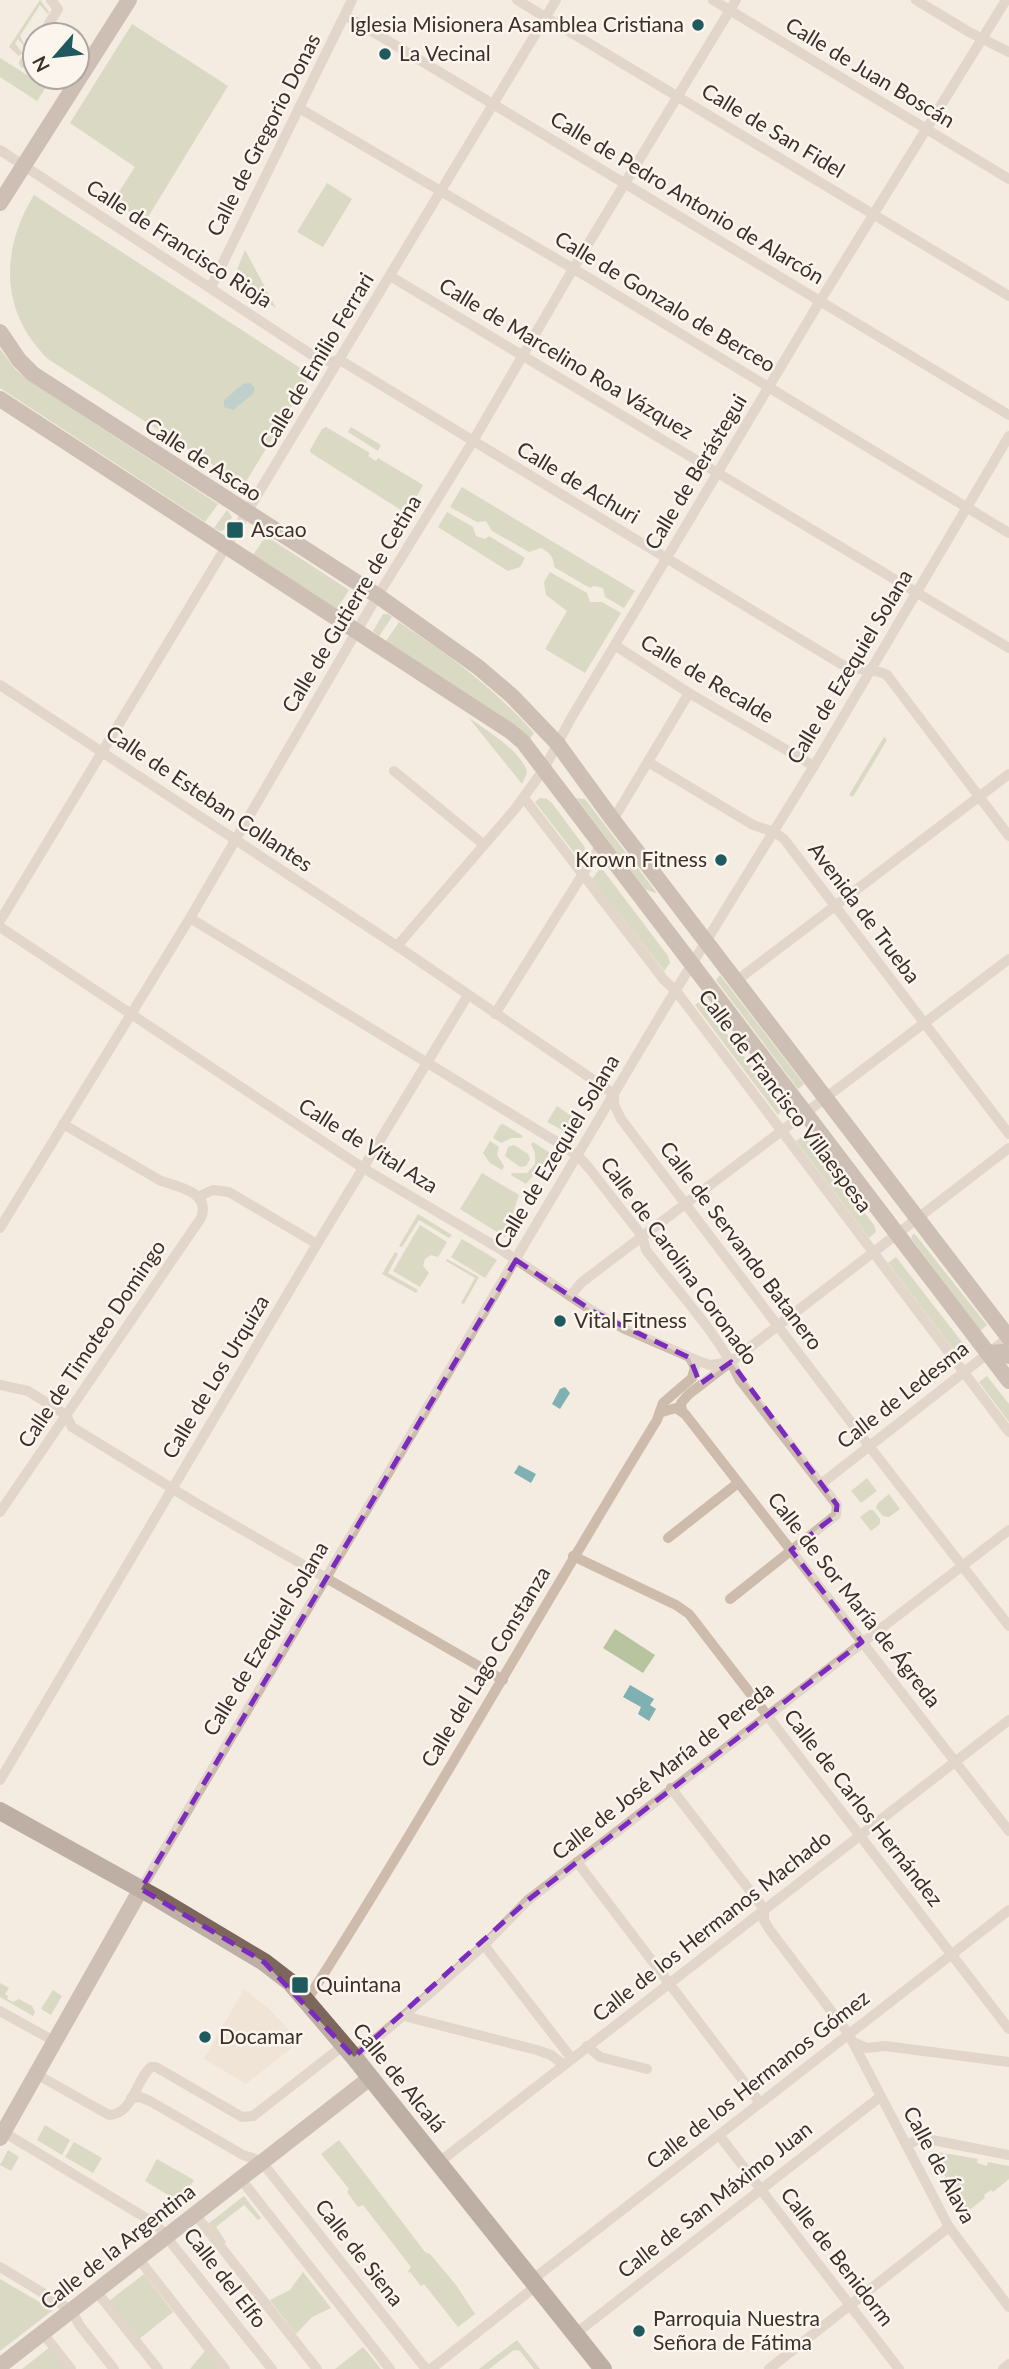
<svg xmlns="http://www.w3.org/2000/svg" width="1009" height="2369" viewBox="0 0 1009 2369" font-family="Lato,sans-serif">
  <rect width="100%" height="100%" fill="#f4ebe1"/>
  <g fill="#b8c4a0">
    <polygon points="40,0 49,12 48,14 40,5 20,36 26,48 18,39 15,43 22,53 19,56 9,47"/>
    <polygon points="132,24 228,86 145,222 113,201 135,167 70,123"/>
    <polygon points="0,58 46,87 37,101 0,77"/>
    <polygon points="327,183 352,199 323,247 297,232"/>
    <path d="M 34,195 L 311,375 L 244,485 L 48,359 C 0,312 0,250 34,195 Z"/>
    <polygon points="245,250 276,308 233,279"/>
    <polygon points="0,349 16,370 33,383 218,504 205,522 0,388"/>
    <polygon points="326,427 370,453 368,456 376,461 378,458 423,485 409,511 404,512 311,453 310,450 322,429"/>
    <polygon points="351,427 381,445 378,451 348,432"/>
    <path d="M 462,487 L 635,591 L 624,608 L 605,597 L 603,588 L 594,586 L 590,588 L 554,567 C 554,557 550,553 541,548 L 529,552 L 492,531 L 486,521 L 477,522 L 450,507 Z"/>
    <polygon points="227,510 232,517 224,530 220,531 214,528"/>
    <polygon points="447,512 473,527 476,536 485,539 489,536 525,558 520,567 508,571 438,527"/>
    <polygon points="266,536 349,590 337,609 253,555"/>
    <polygon points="550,572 587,593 590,602 602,602 621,613 585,673 545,649 567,611 546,595 544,582"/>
    <polygon points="383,614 388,614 392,617 379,636 373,631"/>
    <path d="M 399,622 C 450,656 493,687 534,733 L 530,739 L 386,641 Z"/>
    <path d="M 469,718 C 485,729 525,754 527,773 L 522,784 Z"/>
    <polygon points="884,737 887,740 853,797 849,795"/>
    <polygon points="540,798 547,799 552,803 584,846 585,849 579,859 535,802"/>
    <polygon points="576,798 585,799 656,892 655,893 645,889"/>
    <polygon points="599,870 603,870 668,956 670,963 664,971 592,879"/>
    <polygon points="720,975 804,1084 798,1089 716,980"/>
    <polygon points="702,1000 709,1010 708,1012 715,1022 717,1021 779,1103 782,1110 778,1115 695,1005"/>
    <polygon points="557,1106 577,1120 566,1132 547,1122"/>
    <polygon points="503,1124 523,1136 521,1138 511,1138 501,1143 493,1138 500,1125"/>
    <polygon points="802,1137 808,1140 874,1225 876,1232 869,1238 796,1141"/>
    <polygon points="490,1141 499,1147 497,1155 504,1166 502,1170 490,1163 483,1153"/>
    <path d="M 533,1142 L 552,1154 L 553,1157 C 545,1169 534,1173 526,1184 L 511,1175 L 512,1173 L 527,1173 L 535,1164 L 535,1153 L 531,1144 Z"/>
    <polygon points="514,1145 528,1154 530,1159 526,1166 520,1167 505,1156 508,1147"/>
    <path d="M 482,1173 L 519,1195 C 513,1210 512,1223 505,1237 L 460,1209 Z"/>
    <polygon points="418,1214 452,1235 449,1238 419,1220 402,1247 399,1246"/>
    <polygon points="420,1225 447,1242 438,1257 431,1255 425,1259 423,1266 429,1273 420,1287 393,1271"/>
    <polygon points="914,1233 987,1325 980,1331 911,1238"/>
    <polygon points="462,1239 497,1260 485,1278 451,1257"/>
    <polygon points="395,1252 398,1254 388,1273 418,1290 416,1293 382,1274"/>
    <polygon points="896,1257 965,1346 956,1353 888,1263"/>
    <polygon points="447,1259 479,1277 464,1304 461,1303 475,1278 446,1261"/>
    <polygon points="987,1376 1009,1404 1009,1422 979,1382"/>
    <polygon points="867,1478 877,1491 861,1503 851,1491"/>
    <polygon points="889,1494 900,1509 889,1517 883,1516 876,1508 877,1504"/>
    <polygon points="869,1510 873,1510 880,1519 880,1524 871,1531 860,1517"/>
    <polygon points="615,1629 655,1655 643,1673 603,1648"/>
    <polygon points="0,1983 9,1988 5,1994 8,1996 7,1999 13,2002 19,1999 32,2006 35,2012 33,2016 0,1997"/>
    <polygon points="53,1990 62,1996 51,2015 41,2009"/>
    <polygon points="45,2125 70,2140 62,2155 37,2140"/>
    <path d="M 339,2140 C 367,2176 395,2213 425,2252 L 430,2254 L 456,2285 L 475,2314 L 458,2327 L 424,2284 L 421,2286 L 410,2272 L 407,2273 L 411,2267 L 363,2205 L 358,2207 L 347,2192 L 349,2189 L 321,2154 Z"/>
    <polygon points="74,2142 102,2158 93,2173 65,2157"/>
    <polygon points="8,2150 19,2157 11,2171 0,2165"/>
    <polygon points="931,2151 978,2159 977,2163 987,2166 988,2162 1009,2166 1009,2179 993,2192 991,2190 984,2195 985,2198 964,2214 953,2192 955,2189 950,2179 947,2180"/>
    <polygon points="157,2159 194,2180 180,2202 145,2181"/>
    <polygon points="244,2196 261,2218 258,2220 244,2205 216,2227 226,2242 224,2244 208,2224"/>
    <polygon points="303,2272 331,2308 312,2317 296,2334 270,2300 290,2290"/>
    <polygon points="144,2274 173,2312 139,2339 109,2301"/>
    <polygon points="0,2279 53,2310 0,2351"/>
    <polygon points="517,2340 540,2369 534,2369 520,2351 514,2350 489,2369 479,2369"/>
    <polygon points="50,2347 67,2369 22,2369"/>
    <polygon points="363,2347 381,2369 335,2369"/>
    <polygon points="205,2351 219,2369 190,2369"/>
  </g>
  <polygon fill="#ecdcc8" points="244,1989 268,2008 300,2041 246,2084 204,2059"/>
  <g fill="#7fb0b2">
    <polygon points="250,383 255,388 253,394 233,410 224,407 224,400 243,384"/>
    <polygon points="565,1387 570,1393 560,1409 552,1404 560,1389"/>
    <polygon points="519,1465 536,1474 531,1483 514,1473"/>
    <polygon points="630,1685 654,1699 650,1705 656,1709 649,1721 638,1714 641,1707 623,1697"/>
  </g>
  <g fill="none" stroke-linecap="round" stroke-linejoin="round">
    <g stroke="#cdbbac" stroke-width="10">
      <polyline points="517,0 1009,296"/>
      <polyline points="713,0 1009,179"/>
      <polyline points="916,0 969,32 1009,52"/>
      <polyline points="345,15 1009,415"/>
      <polyline points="42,35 58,9 51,0"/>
      <polyline points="24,63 35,46"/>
      <polyline points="299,108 589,278 1009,533"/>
      <polyline points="0,150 315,357 331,362 340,360"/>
      <polyline points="390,276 1009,648"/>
      <polyline points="211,287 352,0"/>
      <path d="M 340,360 L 841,664 C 857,672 872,667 887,675 L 1009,836"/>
      <polyline points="616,646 689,693 814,766"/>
      <polyline points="0,685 397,946 614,1094 614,1104 621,1119 869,1446 1009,1626"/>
      <polyline points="648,762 753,825 774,832 784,839 1009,1134"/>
      <polyline points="394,771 483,844"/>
      <polyline points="524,798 664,980 676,991 1009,1432"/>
      <polyline points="613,820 689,693"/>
      <path d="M 190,918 L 557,1142 L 578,1156 L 589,1168 L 642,1236 L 646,1250 C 678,1292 717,1332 740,1380 L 837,1505 L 836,1515 L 730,1599"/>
      <polyline points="0,921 556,0"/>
      <polyline points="0,927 363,1168 500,1249 594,1312 627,1330 701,1362 710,1365 731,1362"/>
      <polyline points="397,946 515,809 544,769 570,720 820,301 1006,0"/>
      <polyline points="736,981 1009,774"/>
      <polyline points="495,1014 601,845"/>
      <polyline points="198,1197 213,1190 229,1192 317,1244"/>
      <polyline points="0,1228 190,918 369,610 473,441 573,269 736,0"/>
      <polyline points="571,1295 582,1282 1009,959"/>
      <polyline points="0,1385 28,1391 66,1415 72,1427 196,1503 503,1680"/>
      <polyline points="682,1411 681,1403 689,1394 1009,1148"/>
      <polyline points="662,1412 676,1408 685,1414 1009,1831"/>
      <polyline points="821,1484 1009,1337"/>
      <path d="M 0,1512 L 201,1218 C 211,1193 180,1187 161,1181 L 63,1124"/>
      <polyline points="668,1538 738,1483"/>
      <polyline points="573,1556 676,1605 689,1614 1009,2029"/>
      <polyline points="0,1780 317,1244 468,995"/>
      <polyline points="671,1788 764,1909 764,1920 769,1929 848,2033 949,2227 1009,2307"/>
      <polyline points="577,1862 760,2103"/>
      <polyline points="141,1889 663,1011 814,766 1009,436"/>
      <polyline points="484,1945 572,2059"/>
      <path d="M 307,2000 C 429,1810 539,1612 657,1420 L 663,1403 L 692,1378 L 695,1367 L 690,1358"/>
      <polyline points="0,2011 54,2041"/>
      <polyline points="404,2016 537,2050 551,2055 564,2065"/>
      <polyline points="853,2042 867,2048 885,2046 1009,2062"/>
      <polyline points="587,2046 600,2057 647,2069"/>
      <polyline points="354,2057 428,1995 484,1945 528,1900 1009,1530"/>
      <path d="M 36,2074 L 109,2115 C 134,2114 135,2080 151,2067 L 156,2067 L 242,2117 L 253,2116 L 344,2045"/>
      <polyline points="131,2098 140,2097 150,2101 243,2155 261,2161 426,2369"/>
      <polyline points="0,2130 156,2224 272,2369"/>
      <polyline points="719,2135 899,2369"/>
      <polyline points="906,2145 922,2138 1009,2155"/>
      <polyline points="438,2163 1009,1720"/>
      <polyline points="240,2178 390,2369"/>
      <polyline points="195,2214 317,2369"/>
      <polyline points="138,2258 225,2369"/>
      <polyline points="0,2267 71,2310 80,2326 114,2369"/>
      <polyline points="532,2280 1009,1910"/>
      <polyline points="96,2291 158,2369"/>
      <polyline points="42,2332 71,2369"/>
      <polyline points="575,2334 880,2097"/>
      <polyline points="431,2369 536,2286"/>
      <polyline points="769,2369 949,2227"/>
      <polyline points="1003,2369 1009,2364"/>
    </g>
    <g stroke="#a18a7d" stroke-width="16">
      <polyline points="0,203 129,0"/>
      <polyline points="0,332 19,360 33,374 378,596 478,667 512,696 557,743 613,820 1009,1338"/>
      <polyline points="0,399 510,731 523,742 1009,1381"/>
      <polyline points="988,1353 1003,1352 1009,1356"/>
      <polyline points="0,2138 141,1889"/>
      <polyline points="0,2366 370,2078"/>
    </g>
    <polyline stroke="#7d675c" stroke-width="18" points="0,1811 157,1898 264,1962 290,1982 354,2057 603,2369"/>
  </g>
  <path d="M0 0H1009V2369H0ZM 516,1260 L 594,1312 L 690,1358 L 700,1384 L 731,1362 L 837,1505 L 836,1515 L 791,1550 L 862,1642 L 528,1900 L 354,2057 L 264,1962 L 141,1889 Z" fill="#f4ebe1" fill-opacity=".55" fill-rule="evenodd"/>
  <path fill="none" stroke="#7b2cbf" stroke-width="5" stroke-dasharray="14 9" stroke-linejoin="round" d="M 516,1260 L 594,1312 L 690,1358 L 700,1384 L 731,1362 L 837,1505 L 836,1515 L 791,1550 L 862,1642 L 528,1900 L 354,2057 L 264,1962 L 141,1889 Z"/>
  <g fill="#1f5a5e" stroke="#fbf5ee" stroke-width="2.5">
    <circle cx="698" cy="25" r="7"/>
    <circle cx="385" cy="54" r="7"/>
    <rect x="226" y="521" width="18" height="18" rx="3.5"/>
    <circle cx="721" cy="860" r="7"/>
    <circle cx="560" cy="1321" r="7"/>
    <rect x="291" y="1976" width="18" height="18" rx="3.5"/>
    <circle cx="205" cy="2037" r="7"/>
    <circle cx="639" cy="2331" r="7"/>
  </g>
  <g text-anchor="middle" stroke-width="5" stroke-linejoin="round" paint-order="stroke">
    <g font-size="21" fill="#3b302b" stroke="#fbf5ee" text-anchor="start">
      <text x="684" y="32" text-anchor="end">Iglesia Misionera Asamblea Cristiana</text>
      <text x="399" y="61">La Vecinal</text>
      <text x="251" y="537">Ascao</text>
      <text x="707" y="867" text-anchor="end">Krown Fitness</text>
      <text x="574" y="1328">Vital Fitness</text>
      <text x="316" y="1992">Quintana</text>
      <text x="219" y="2044">Docamar</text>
      <text x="653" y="2326">Parroquia Nuestra<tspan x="653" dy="24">Señora de Fátima</tspan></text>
    </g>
    <g font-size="21" fill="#3b302b" stroke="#fbf5ee">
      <text transform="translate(870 73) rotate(31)" y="7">Calle de Juan Boscán</text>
      <text transform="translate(773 131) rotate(31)" y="7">Calle de San Fidel</text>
      <text transform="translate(264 135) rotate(-63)" y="7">Calle de Gregorio Donas</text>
      <text transform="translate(687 198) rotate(31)" y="7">Calle de Pedro Antonio de Alarcón</text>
      <text transform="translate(179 244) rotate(33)" y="7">Calle de Francisco Rioja</text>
      <text transform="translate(665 302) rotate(31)" y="7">Calle de Gonzalo de Berceo</text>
      <text transform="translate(566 359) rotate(31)" y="7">Calle de Marcelino Roa Vázquez</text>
      <text transform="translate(317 361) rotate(-59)" y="7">Calle de Emilio Ferrari</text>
      <text transform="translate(203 460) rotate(33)" y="7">Calle de Ascao</text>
      <text transform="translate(696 472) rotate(-59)" y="7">Calle de Berástegui</text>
      <text transform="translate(578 483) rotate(31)" y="7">Calle de Achuri</text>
      <text transform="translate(352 604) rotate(-59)" y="7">Calle de Gutierre de Cetina</text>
      <text transform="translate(850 667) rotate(-59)" y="7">Calle de Ezequiel Solana</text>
      <text transform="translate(707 679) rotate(31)" y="7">Calle de Recalde</text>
      <text transform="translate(209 799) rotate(34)" y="7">Calle de Esteban Collantes</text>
      <text transform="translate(864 913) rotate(53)" y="7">Avenida de Trueba</text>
      <text transform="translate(785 1101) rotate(53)" y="7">Calle de Francisco Villaespesa</text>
      <text transform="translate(368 1146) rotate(32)" y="7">Calle de Vital Aza</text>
      <text transform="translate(557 1152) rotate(-59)" y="7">Calle de Ezequiel Solana</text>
      <text transform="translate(741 1246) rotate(53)" y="7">Calle de Servando Batanero</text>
      <text transform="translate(679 1261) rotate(54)" y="7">Calle de Carolina Coronado</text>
      <text transform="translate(92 1344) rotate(-56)" y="7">Calle de Timoteo Domingo</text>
      <text transform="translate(216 1377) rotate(-59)" y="7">Calle de Los Urquiza</text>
      <text transform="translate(903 1395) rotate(-38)" y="7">Calle de Ledesma</text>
      <text transform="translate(854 1600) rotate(52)" y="7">Calle de Sor María de Ágreda</text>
      <text transform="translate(266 1639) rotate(-59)" y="7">Calle de Ezequiel Solana</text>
      <text transform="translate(486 1667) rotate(-59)" y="7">Calle del Lago Constanza</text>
      <text transform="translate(663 1771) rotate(-38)" y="7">Calle de José María de Pereda</text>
      <text transform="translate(863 1808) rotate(52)" y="7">Calle de Carlos Hernández</text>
      <text transform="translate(712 1926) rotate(-38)" y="7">Calle de los Hermanos Machado</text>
      <text transform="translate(399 2078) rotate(51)" y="7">Calle de Alcalá</text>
      <text transform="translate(758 2080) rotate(-38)" y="7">Calle de los Hermanos Gómez</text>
      <text transform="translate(939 2165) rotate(62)" y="7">Calle de Álava</text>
      <text transform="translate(715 2200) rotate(-38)" y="7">Calle de San Máximo Juan</text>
      <text transform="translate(118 2247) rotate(-38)" y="7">Calle de la Argentina</text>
      <text transform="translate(359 2253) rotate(52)" y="7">Calle de Siena</text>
      <text transform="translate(837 2257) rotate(52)" y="7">Calle de Benidorm</text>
      <text transform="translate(225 2278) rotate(52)" y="7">Calle del Elfo</text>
    </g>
  </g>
  <g transform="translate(56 56) rotate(242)"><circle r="33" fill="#fbf5ee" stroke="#aea6a0" stroke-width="2"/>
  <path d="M0-5L12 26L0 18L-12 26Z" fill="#1f5a5e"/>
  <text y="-10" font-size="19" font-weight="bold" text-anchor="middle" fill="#3b302b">N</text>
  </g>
</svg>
